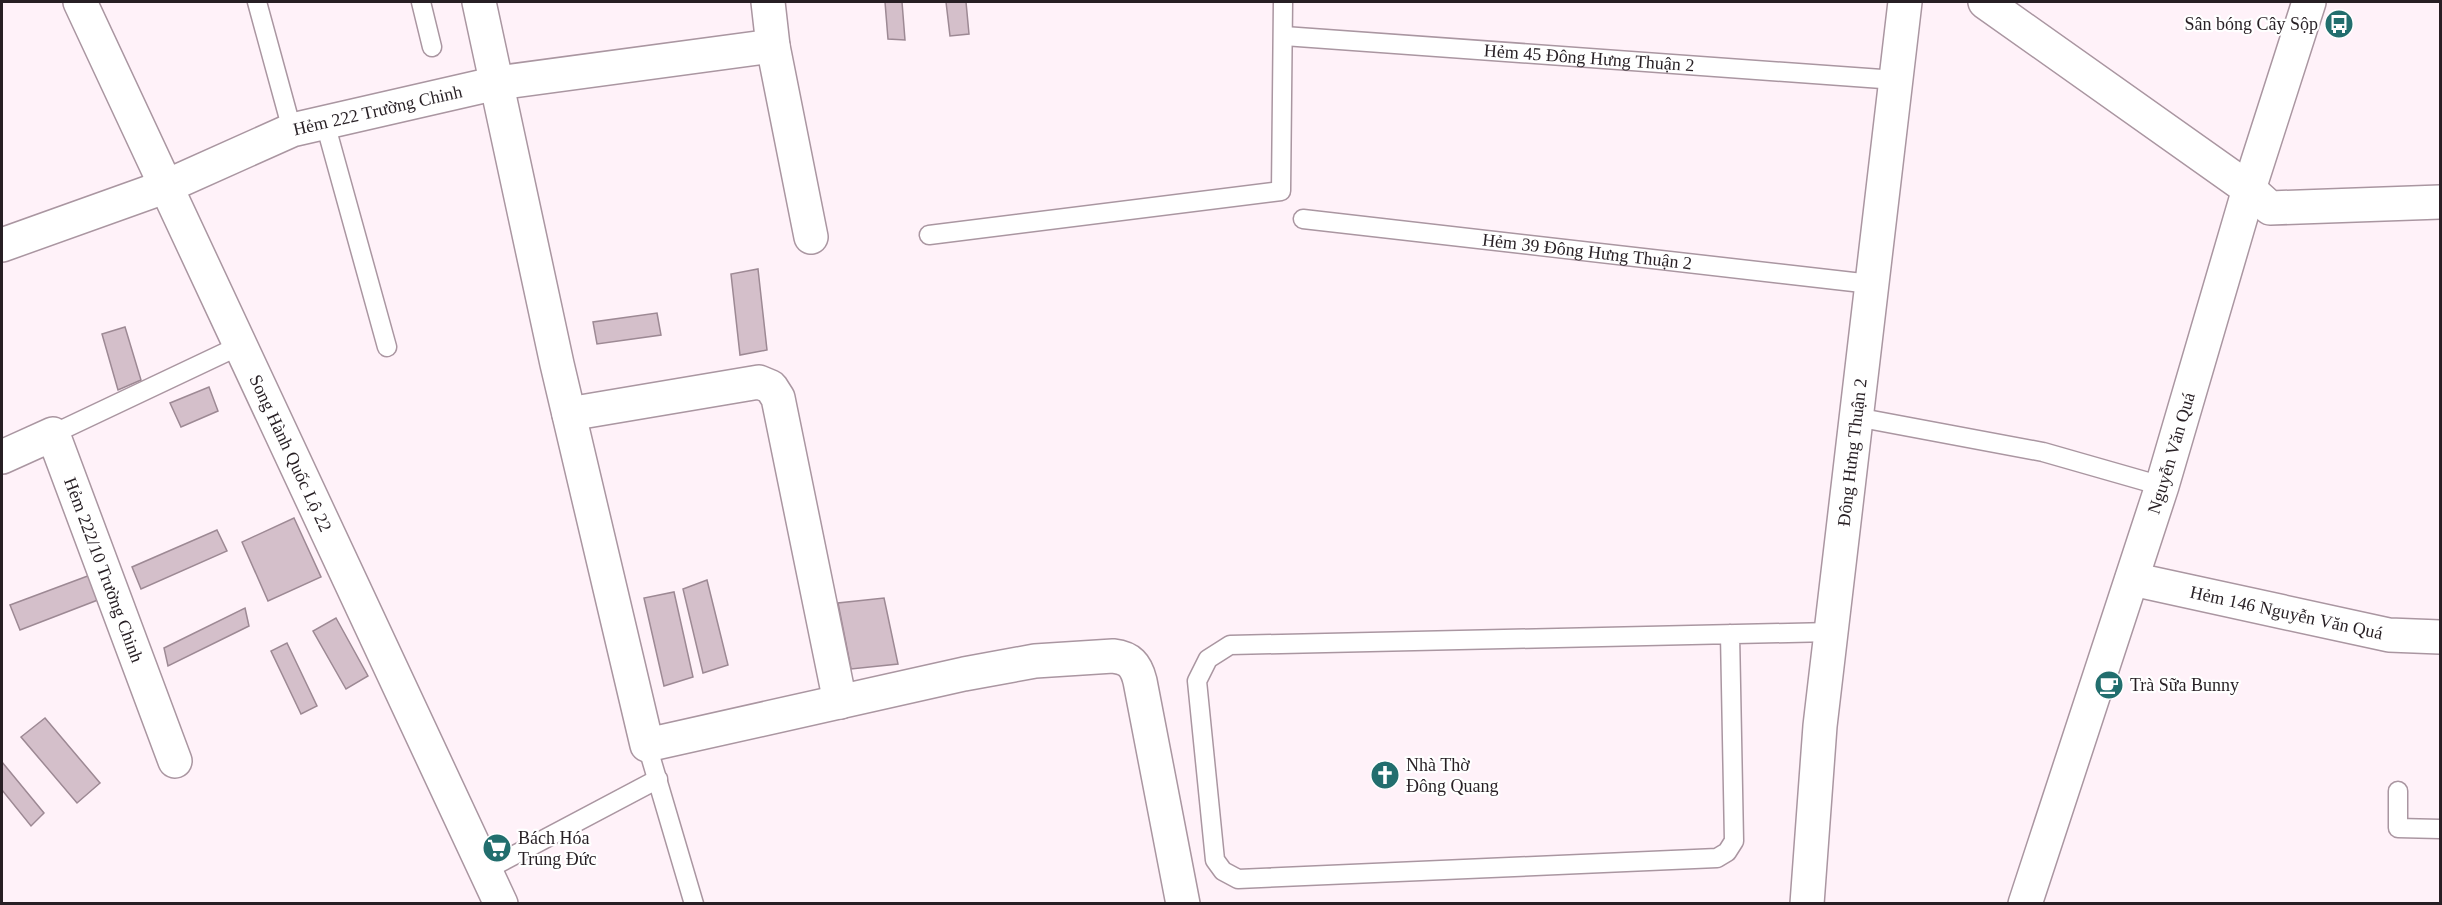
<svg xmlns="http://www.w3.org/2000/svg" width="2442" height="905" viewBox="0 0 2442 905" font-family="Georgia,serif">
  <rect width="100%" height="100%" fill="#fff2f9"/>
  <g fill="#d4bfca" stroke="#9d8994" stroke-width="1.5">
    <polygon points="885,2 902,2 905,40 888,39"/>
    <polygon points="946,2 966,2 969,34 950,36"/>
    <polygon points="758,269 767,350 740,355 731,274"/>
    <polygon points="657,313 661,335 597,344 593,322"/>
    <polygon points="125,327 141,380 118,390 102,334"/>
    <polygon points="209,387 218,411 181,427 170,403"/>
    <polygon points="294,518 321,577 268,601 242,542"/>
    <polygon points="217,530 227,551 141,589 132,567"/>
    <polygon points="93,574 103,598 20,630 10,605"/>
    <polygon points="707,580 728,665 703,673 683,589"/>
    <polygon points="674,592 693,677 664,686 644,598"/>
    <polygon points="884,598 898,664 851,669 838,603"/>
    <polygon points="245,608 249,626 168,666 164,648"/>
    <polygon points="336,618 368,676 346,689 313,631"/>
    <polygon points="287,643 317,706 301,714 271,651"/>
    <polygon points="45,718 100,783 77,803 21,737"/>
    <polygon points="2,762 44,813 31,826 2,790"/>
  </g>
  <g fill="none" stroke-linecap="round" stroke-linejoin="round">
    <g stroke="#aa96a1" stroke-width="21">
      <g id="service">
        <polyline points="257,2 292,130"/>
        <polyline points="421,2 432,47"/>
        <path id="s1" d="M 1284,36 L 1896,80"/>
        <polyline points="325,123 387,347"/>
        <path id="s2" d="M 1303,219 L 1871,284"/>
        <polyline points="929,235 1281,191 1283,2"/>
        <polyline points="1856,417 2043,452 2162,486"/>
        <polyline points="53,434 241,345"/>
        <polyline points="1730,634 1734,841 1727,852 1717,858 1238,879 1223,871 1215,860 1197,681 1208,659 1230,645 1831,632"/>
        <polyline points="647,745 694,904"/>
        <polyline points="2398,791 2398,828 2440,829"/>
        <polyline points="486,870 658,779"/>
      </g>
    </g>
    <g stroke="#aa96a1" stroke-width="36">
      <g id="minor">
        <path d="M 479,2 L 557,364 L 647,745 L 964,674 L 1035,661 L 1113,656 C 1130,658 1136,665 1140,681 L 1183,904"/>
        <polyline points="768,2 773,46 811,237"/>
        <polyline points="1985,2 2249,189 2270,208 2440,202"/>
        <path id="s3" d="M 2,245 L 167,186 L 292,130 L 497,83 L 773,46"/>
        <polyline points="569,414 759,382 771,387 778,398 840,702"/>
        <path id="s4" d="M 2,457 L 53,434 L 175,761"/>
        <path id="s5" d="M 2132,579 L 2389,635 L 2440,637"/>
        <path id="s6" d="M 1807,904 L 1820,726 L 1905,2"/>
      </g>
    </g>
    <g stroke="#aa96a1" stroke-width="36">
      <g id="tertiary">
        <path id="s7" d="M 80,2 L 501,904"/>
      </g>
    </g>
    <g stroke="#aa96a1" stroke-width="36">
      <g id="secondary">
        <path id="s8" d="M 2025,904 L 2162,486 L 2249,189 L 2309,2"/>
      </g>
    </g>
    <use href="#service" stroke="#fff" stroke-width="18"/>
    <use href="#minor" stroke="#fff" stroke-width="33"/>
    <use href="#tertiary" stroke="#fff" stroke-width="33"/>
    <use href="#secondary" stroke="#fff" stroke-width="33"/>
  </g>
  <defs>
    <g id="bus-disc" transform="scale(1.5)"><circle r="9.5" fill="#226e6e" stroke="#fff"/><path d="M-5-6H5V4H4V6H2V4H-2V6H-4V4H-5ZM-3.5-4V0h7V-4ZM-3.5 1.2v1.5H-2V1.2ZM2 1.2v1.5H3.5V1.2Z" fill="#fff"/></g>
    <g id="cafe-disc" transform="scale(1.5)"><circle r="9.5" fill="#226e6e" stroke="#fff"/><path d="M-5.5-4.5H6V0H3Q3 3.5 0 3.5H-2.5Q-5.5 3.5-5.5 0ZM3-3.2v2h1.7v-2ZM-6 4.5H4V6H-6Z" fill="#fff"/></g>
    <g id="church-disc" transform="scale(1.5)"><circle r="9.5" fill="#226e6e" stroke="#fff"/><path d="M-1.2-6h2.4v3.5h3.3v2.4h-3.3V6h-2.4V-.1h-3.3v-2.4h3.3Z" fill="#fff"/></g>
    <g id="supermarket-disc" transform="scale(1.5)"><circle r="9.5" fill="#226e6e" stroke="#fff"/><path d="M-6-5.5h2.5l.6 2H6L4.5 2H-2.5L-4.4-4H-6ZM-1.5 3.2a1.3 1.3 0 1 0 .1 0ZM3 3.2a1.3 1.3 0 1 0 .1 0Z" fill="#fff"/></g>
  </defs>
  <g fill-rule="evenodd">
    <use href="#bus-disc" x="2339" y="24"/>
    <use href="#cafe-disc" x="2109" y="685"/>
    <use href="#church-disc" x="1385" y="775"/>
    <use href="#supermarket-disc" x="497" y="848"/>
  </g>
  <g text-anchor="middle" stroke-width="4.5" stroke-linejoin="round" paint-order="stroke">
    <g font-size="18" fill="#271f24" stroke="#fff" text-anchor="start">
      <text x="2318" y="30" text-anchor="end">Sân bóng Cây Sộp</text>
      <text x="2130" y="691">Trà Sữa Bunny</text>
      <text x="1406" y="771">Nhà Thờ<tspan x="1406" dy="21">Đông Quang</tspan></text>
      <text x="518" y="844">Bách Hóa<tspan x="518" dy="21">Trung Đức</tspan></text>
    </g>
    <g font-size="18" fill="#271f24" stroke="#fff">
      <text dy="6" stroke="none"><textPath href="#s1" startOffset="306">Hẻm 45 Đông Hưng Thuận 2</textPath></text>
      <text dy="6" stroke="none"><textPath href="#s3" startOffset="400">Hẻm 222 Trường Chinh</textPath></text>
      <text dy="6" stroke="none"><textPath href="#s2" startOffset="286">Hẻm 39 Đông Hưng Thuận 2</textPath></text>
      <text dy="6" stroke="none"><textPath href="#s7" startOffset="498">Song Hành Quốc Lộ 22</textPath></text>
      <text dy="6" stroke="none"><textPath href="#s6" startOffset="454">Đông Hưng Thuận 2</textPath></text>
      <text dy="6" stroke="none"><textPath href="#s8" startOffset="474">Nguyễn Văn Quá</textPath></text>
      <text dy="6" stroke="none"><textPath href="#s4" startOffset="201">Hẻm 222/10 Trường Chinh</textPath></text>
      <text dy="6" stroke="none"><textPath href="#s5" startOffset="158">Hẻm 146 Nguyễn Văn Quá</textPath></text>
    </g>
  </g>
  <rect width="2442" height="905" fill="none" stroke="#271f24" stroke-width="6"/>
</svg>
